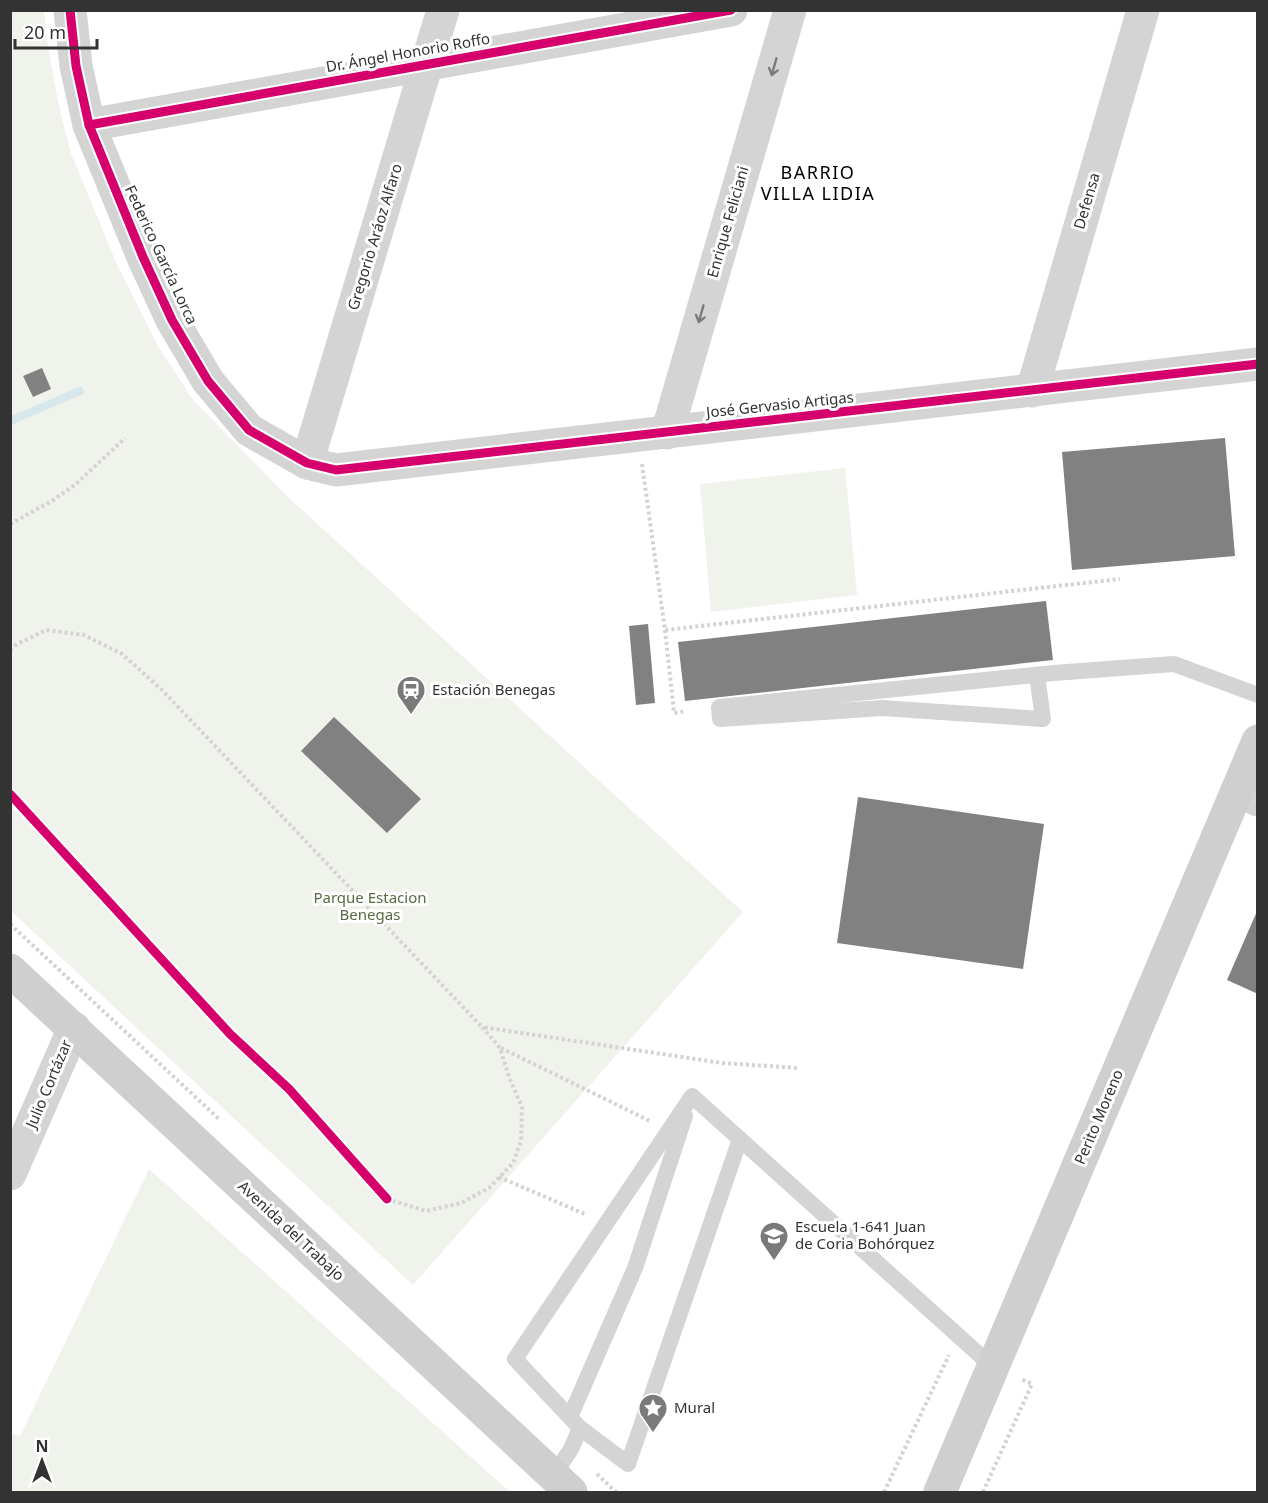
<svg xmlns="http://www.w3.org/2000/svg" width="1268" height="1503" viewBox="0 0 1268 1503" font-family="'Noto Sans',sans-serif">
  <rect width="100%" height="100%" fill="#fff"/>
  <g fill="#f0f2ec">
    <polygon points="10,11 44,11 49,53 59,107 70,151 118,267 158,346 193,400 289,498 743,912 413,1285 11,911"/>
    <polygon points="845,468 857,595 711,612 700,484"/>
    <polygon points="149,1169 510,1492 11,1492 11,1433 20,1436"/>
  </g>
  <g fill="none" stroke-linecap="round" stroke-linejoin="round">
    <polyline stroke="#d8e7eb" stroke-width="8" points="10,421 80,391"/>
  </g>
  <g fill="#818181">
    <polygon points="42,368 51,389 33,397 23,376"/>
    <polygon points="1225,438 1235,556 1072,570 1062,452"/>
    <polygon points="1046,601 1053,660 685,701 678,642"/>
    <polygon points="648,624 655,703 636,705 629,626"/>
    <polygon points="334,717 421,799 387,833 301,751"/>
    <polygon points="858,797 1044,824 1023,969 837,943"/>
    <polygon points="1258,909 1258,994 1227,980"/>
  </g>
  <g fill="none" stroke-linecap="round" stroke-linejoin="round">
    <g stroke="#d3d3d3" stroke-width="4" stroke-dasharray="3 3" stroke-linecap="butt">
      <polyline points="642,464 665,630 1120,579"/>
      <polyline points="10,524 52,501 76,484 125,438"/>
      <polyline points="665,630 674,713 686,711"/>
      <polyline points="10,650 17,644 46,630 84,635 122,654 162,690 482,1027"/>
      <polyline points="10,924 220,1120"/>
      <polyline points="501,1048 650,1121"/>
      <polyline points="499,1177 587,1215"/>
      <polyline points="387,1199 426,1211 461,1203 489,1188 513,1163 521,1141 522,1107 509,1077 500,1048 482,1027 722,1063 798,1068"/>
      <polyline points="597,1474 616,1492"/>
      <polyline points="884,1492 949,1355"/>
      <polyline points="983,1492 1032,1384 1021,1379"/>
    </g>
    <g stroke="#d4d4d4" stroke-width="16">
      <polyline points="1037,675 1043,719 882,708 720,719 719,707 1054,673 1174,664 1258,695"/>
      <polyline points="570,1417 635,1268 685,1116"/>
      <polyline points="580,1428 628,1464 740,1139"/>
      <polyline points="553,1476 571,1449 580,1428 515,1359 692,1096 993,1367"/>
    </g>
    <g stroke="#d4d4d4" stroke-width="33">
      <polyline points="70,10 76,66 89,125 143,257 172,320 208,381 249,430 307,463 336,470 1258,364"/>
      <polyline points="89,125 731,10"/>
      <polyline points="1032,391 1143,10"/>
      <polyline points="667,433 790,10"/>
      <polyline points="307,463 443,10"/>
      <polyline points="1237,791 1258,800"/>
      <polyline points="10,1174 74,1028"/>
    </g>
    <g stroke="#cfcfcf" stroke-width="33">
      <polyline points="10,970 571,1492"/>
      <polyline points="940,1492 1258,741"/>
    </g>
    <g stroke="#fff" stroke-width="13">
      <g id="cycleway">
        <polyline points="70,10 76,66 89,125 143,257 172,320 208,381 249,430 307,463 336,470 1258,364"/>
        <polyline points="89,125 731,10"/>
        <polyline points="10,794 230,1034 289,1089 387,1199"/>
      </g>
    </g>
    <use href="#cycleway" stroke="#d6006c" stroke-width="9"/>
  </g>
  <defs><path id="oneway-shaft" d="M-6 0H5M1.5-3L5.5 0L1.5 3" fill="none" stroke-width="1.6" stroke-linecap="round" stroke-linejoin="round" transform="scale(1.5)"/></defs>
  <g stroke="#7b7b7b">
    <use href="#oneway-shaft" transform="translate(774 67) rotate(106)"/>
    <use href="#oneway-shaft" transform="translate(701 314) rotate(106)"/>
  </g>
  <defs>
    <g id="station-pin" transform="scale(1.5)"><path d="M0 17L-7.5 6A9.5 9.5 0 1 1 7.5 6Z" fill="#7a7a7a" stroke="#fff"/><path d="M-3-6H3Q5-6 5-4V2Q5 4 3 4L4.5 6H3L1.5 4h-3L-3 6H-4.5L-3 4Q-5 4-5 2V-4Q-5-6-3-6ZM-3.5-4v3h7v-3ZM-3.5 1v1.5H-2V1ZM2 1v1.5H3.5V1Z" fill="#fff"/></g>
    <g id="school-pin" transform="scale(1.5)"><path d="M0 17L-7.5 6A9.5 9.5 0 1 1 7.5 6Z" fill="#7a7a7a" stroke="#fff"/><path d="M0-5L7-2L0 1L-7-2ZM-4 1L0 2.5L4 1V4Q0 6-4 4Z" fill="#fff"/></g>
    <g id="sight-pin" transform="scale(1.5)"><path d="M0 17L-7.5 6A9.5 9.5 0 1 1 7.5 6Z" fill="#7a7a7a" stroke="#fff"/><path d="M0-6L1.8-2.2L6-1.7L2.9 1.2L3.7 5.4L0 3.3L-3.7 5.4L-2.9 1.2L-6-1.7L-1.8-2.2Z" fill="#fff"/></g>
  </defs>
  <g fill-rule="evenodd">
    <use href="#station-pin" x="411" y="690"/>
    <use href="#school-pin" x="774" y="1236"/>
    <use href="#sight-pin" x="653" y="1408"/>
  </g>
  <g text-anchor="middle" stroke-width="6" stroke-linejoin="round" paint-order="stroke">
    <g font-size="15" fill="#333" stroke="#fff">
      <text transform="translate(408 53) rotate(-10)" y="5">Dr. Ángel Honorio Roffo</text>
      <text transform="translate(1087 201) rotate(-74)" y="5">Defensa</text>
      <text transform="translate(728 222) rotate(-74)" y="5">Enrique Feliciani</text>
      <text transform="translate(375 237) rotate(-73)" y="5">Gregorio Aráoz Alfaro</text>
      <text transform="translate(161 255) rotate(65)" y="5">Federico García Lorca</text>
      <text transform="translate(780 405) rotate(-6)" y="5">José Gervasio Artigas</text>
      <text transform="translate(49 1084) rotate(-67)" y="5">Julio Cortázar</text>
      <text transform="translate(1099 1117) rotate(-67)" y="5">Perito Moreno</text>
      <text transform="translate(291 1231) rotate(43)" y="5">Avenida del Trabajo</text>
    </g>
    <g font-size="15" fill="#333" stroke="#fff" text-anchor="start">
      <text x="432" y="695">Estación Benegas</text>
      <text x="795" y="1232">Escuela 1-641 Juan<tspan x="795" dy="17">de Coria Bohórquez</tspan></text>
      <text x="674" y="1413">Mural</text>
    </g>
    <g font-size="15" fill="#5c6a44" stroke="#fff">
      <text x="370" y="903">Parque Estacion<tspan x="370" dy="17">Benegas</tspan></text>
    </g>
    <g font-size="18" letter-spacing="1.5" fill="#000" stroke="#fff">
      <text x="818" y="179">BARRIO<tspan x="818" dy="21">VILLA LIDIA</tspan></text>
    </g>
  </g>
  <rect width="1268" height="1503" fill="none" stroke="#333333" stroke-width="24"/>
  <g transform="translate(42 1461)" stroke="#ffffff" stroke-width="4.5" paint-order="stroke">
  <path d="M0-4.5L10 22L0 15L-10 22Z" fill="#333333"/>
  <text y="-9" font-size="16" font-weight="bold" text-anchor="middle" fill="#333333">N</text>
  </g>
  <path d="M15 39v9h82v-9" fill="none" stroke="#333333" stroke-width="3"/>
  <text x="24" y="39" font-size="18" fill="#333333" stroke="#ffffff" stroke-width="4.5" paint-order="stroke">20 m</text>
</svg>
